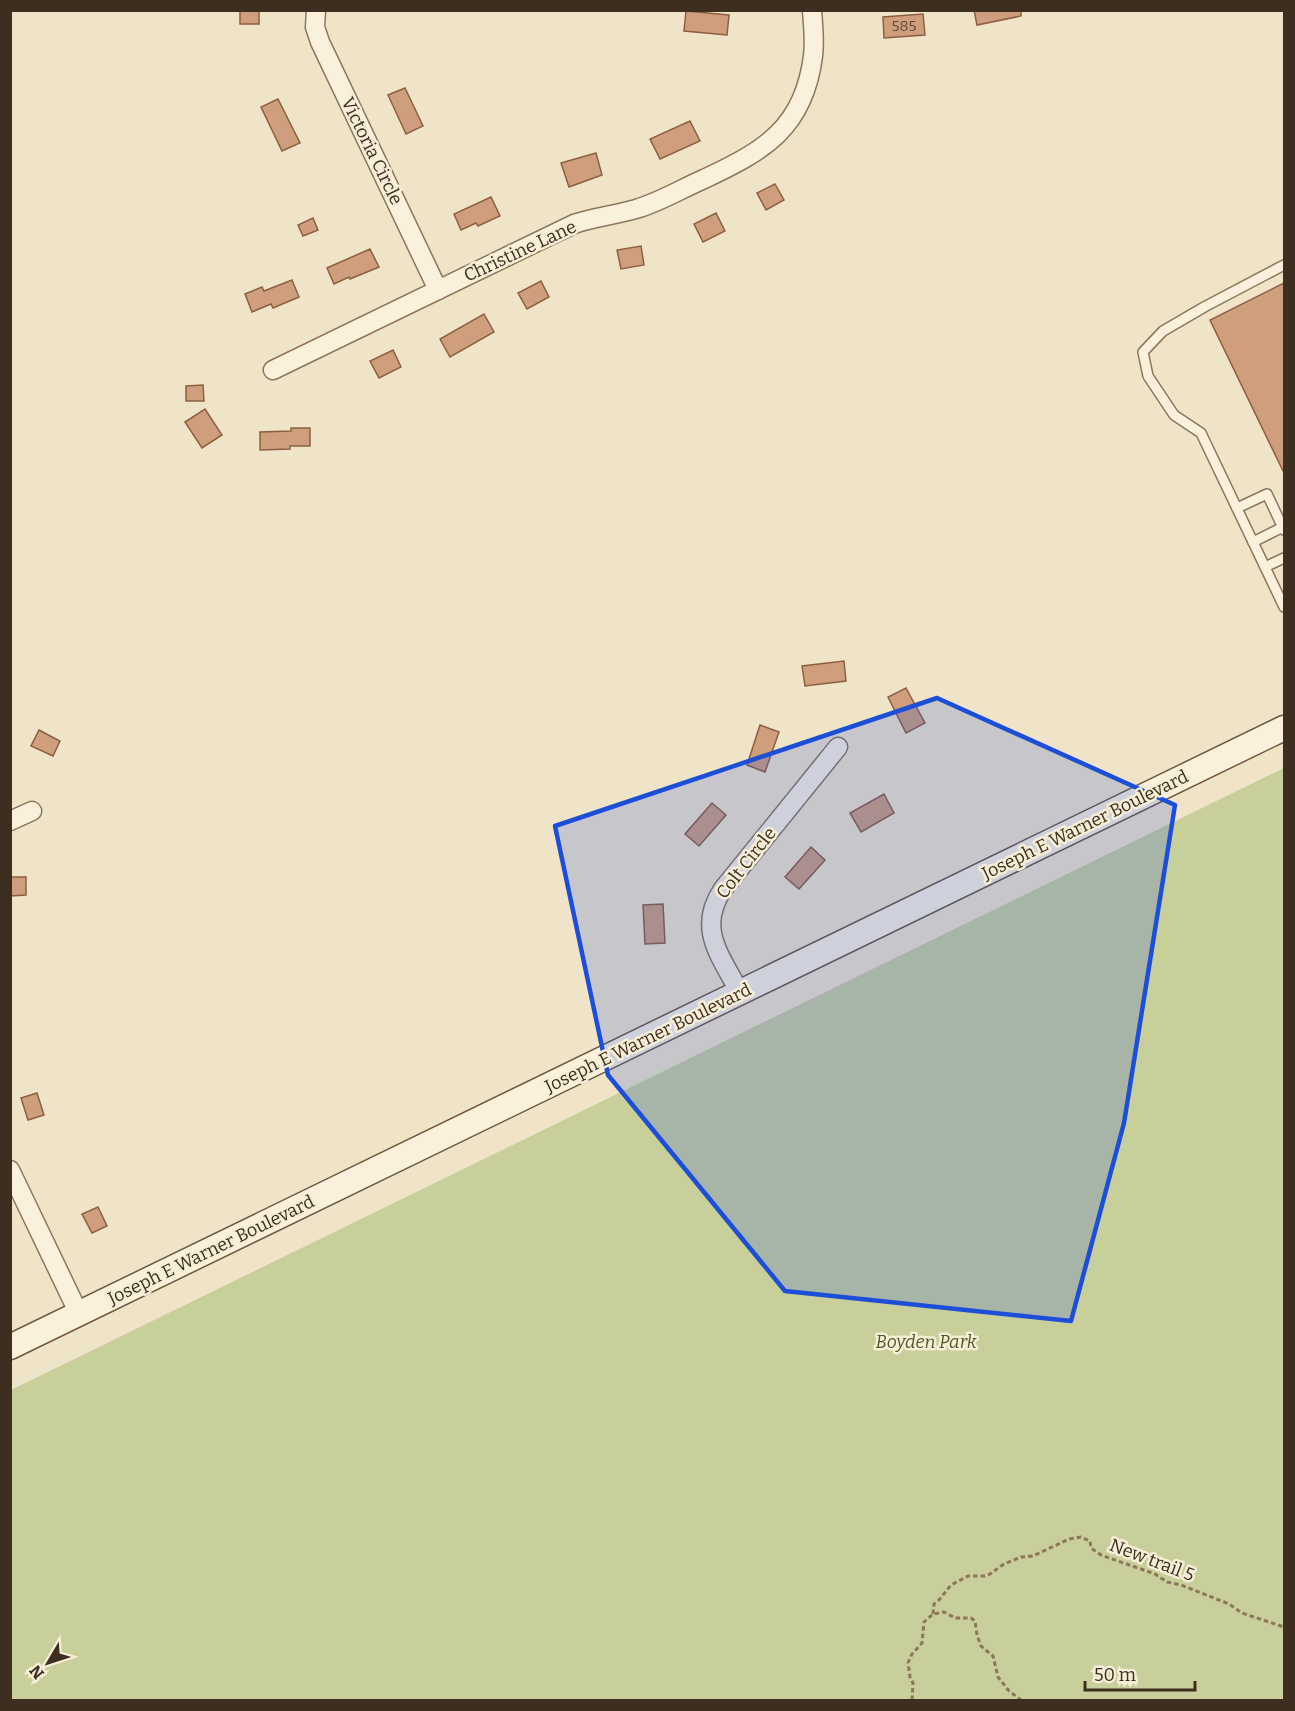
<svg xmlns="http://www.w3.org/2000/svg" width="1295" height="1711" viewBox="0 0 1295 1711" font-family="Bitter,serif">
  <rect width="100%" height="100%" fill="#f0e4c8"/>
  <polygon fill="#c9cf9b" points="1284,768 1284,1700 11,1700 11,1390"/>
  <g fill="#cf9f7d" stroke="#8d5f41" stroke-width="1.5">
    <rect x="240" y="10" width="19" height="14"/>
    <polygon points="974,10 1021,10 1021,16 977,25"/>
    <polygon points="686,11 729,15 727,35 684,31"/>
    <polygon points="923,14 925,35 884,38 883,17"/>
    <polygon points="405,88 423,126 406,134 388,95"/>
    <polygon points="278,99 300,143 282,151 261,107"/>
    <polygon points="690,121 700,141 660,159 650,139"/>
    <polygon points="596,153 602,175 569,187 561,163"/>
    <polygon points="775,184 784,200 766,210 757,193"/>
    <polygon points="491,197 500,216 478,226 476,223 461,230 454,214"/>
    <polygon points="716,213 725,231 703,242 694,224"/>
    <polygon points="313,218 318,230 303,236 298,225"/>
    <polygon points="641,246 644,265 621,269 617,250"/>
    <polygon points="370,249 379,267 350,279 349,277 334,284 327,268"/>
    <polygon points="292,280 299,297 273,308 271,304 252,312 245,294 262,287 264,291"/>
    <polygon points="541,281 549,297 527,309 518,293"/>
    <polygon points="1284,283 1284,473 1210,320"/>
    <polygon points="484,314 494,332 450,357 440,339"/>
    <polygon points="393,350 401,367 379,378 370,361"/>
    <polygon points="203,385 204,401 186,401 186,386"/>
    <polygon points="205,409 222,435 202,448 185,422"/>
    <polygon points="291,428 310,428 310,446 290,446 290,449 260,450 260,432 291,431"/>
    <polygon points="844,661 846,681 805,686 802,666"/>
    <polygon points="906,688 925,723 906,733 888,697"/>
    <polygon points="760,725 779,732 765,772 747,765"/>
    <polygon points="39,730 60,741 53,756 31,746"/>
    <polygon points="884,794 894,813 861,832 850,813"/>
    <polygon points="712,803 726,815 699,846 685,834"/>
    <polygon points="811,847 825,860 799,889 785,877"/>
    <polygon points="10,877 26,877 26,895 10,896"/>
    <polygon points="663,904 665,943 645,944 643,905"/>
    <polygon points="37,1093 44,1115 28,1120 21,1098"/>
    <polygon points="98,1207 107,1226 92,1233 82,1214"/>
  </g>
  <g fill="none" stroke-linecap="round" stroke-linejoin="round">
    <g stroke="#8d765c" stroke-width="12">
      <g id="lane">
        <polyline points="1284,265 1206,306 1163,331 1143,352 1148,376 1174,415 1201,433 1284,607"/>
        <polyline points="1237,508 1267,494 1284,530"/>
        <polyline points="1253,542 1283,527"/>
        <polyline points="1265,567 1284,558"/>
      </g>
    </g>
    <g stroke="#8d765c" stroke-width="21">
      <g id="street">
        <polyline points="316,10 315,27 320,42 438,290"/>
        <path d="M 273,370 L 574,224 C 594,217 616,215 636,209 C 660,202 681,189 704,179 C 764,151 804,128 813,56 C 815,42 813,25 812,10"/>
        <polyline points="10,821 32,811"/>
        <path d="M 740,993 C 721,956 696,929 723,889 L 838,747"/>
        <polyline points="10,1170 79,1314"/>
      </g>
    </g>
    <g stroke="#6f573f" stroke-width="27">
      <polyline id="secondary" points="10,1347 1284,728"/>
    </g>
    <g stroke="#8d765c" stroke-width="3" stroke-dasharray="4.5 3" stroke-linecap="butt">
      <polyline points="933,1614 934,1604 939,1600 951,1585 968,1576 985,1576 990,1574 1004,1564 1021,1557 1033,1556 1069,1539 1081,1537 1090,1541 1091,1548 1101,1555 1155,1574 1167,1582 1181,1585 1229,1604 1242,1613 1284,1627"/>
      <polyline points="912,1700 913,1683 910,1677 908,1663 912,1654 922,1643 924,1622 933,1614 939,1613 944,1612 955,1618 971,1618 975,1621 977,1635 981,1646 993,1656 998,1677 1009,1691 1021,1700"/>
    </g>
    <use href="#lane" stroke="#faf1dc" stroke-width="9"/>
    <use href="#street" stroke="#faf1dc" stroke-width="18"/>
    <use href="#secondary" stroke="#faf1dc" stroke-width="24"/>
  </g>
  <path fill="#1d4ed8" fill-opacity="0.2" stroke="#1d4ed8" stroke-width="4.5" stroke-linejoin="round" d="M 937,698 L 1175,805 L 1124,1123 L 1071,1321 L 785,1291 L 608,1075 L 555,826 Z"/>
  <g text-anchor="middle" stroke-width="5" stroke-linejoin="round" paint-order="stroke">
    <g font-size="15" fill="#624a37">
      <text x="904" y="31">585</text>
    </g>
    <g font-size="18" fill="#3d2e20" stroke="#f7eed8">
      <text transform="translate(372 151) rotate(64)" y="6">Victoria Circle</text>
      <text transform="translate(520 251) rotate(-25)" y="6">Christine Lane</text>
      <text transform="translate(1085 825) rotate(-26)" y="6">Joseph E Warner Boulevard</text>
      <text transform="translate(746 863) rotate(-52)" y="6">Colt Circle</text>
      <text transform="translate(648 1038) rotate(-26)" y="6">Joseph E Warner Boulevard</text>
      <text transform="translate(211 1250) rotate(-26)" y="6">Joseph E Warner Boulevard</text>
      <text transform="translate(1152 1560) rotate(21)" y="6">New trail 5</text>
    </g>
    <g font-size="18" font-style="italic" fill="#4d5a26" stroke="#f7eed8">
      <text x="926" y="1348">Boyden Park</text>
    </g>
  </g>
  <rect width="1295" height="1711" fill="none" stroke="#3d2e20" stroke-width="24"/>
  <g transform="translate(48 1663) rotate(231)" stroke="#f7eed8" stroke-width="4.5" paint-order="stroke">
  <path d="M0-4.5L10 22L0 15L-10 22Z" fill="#3d2e20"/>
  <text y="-9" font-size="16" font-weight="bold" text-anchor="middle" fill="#3d2e20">N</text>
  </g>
  <path d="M1085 1681v9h110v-9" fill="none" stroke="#3d2e20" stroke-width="3"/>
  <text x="1094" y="1681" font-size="18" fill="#3d2e20" stroke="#f7eed8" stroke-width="4.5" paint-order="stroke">50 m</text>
</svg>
